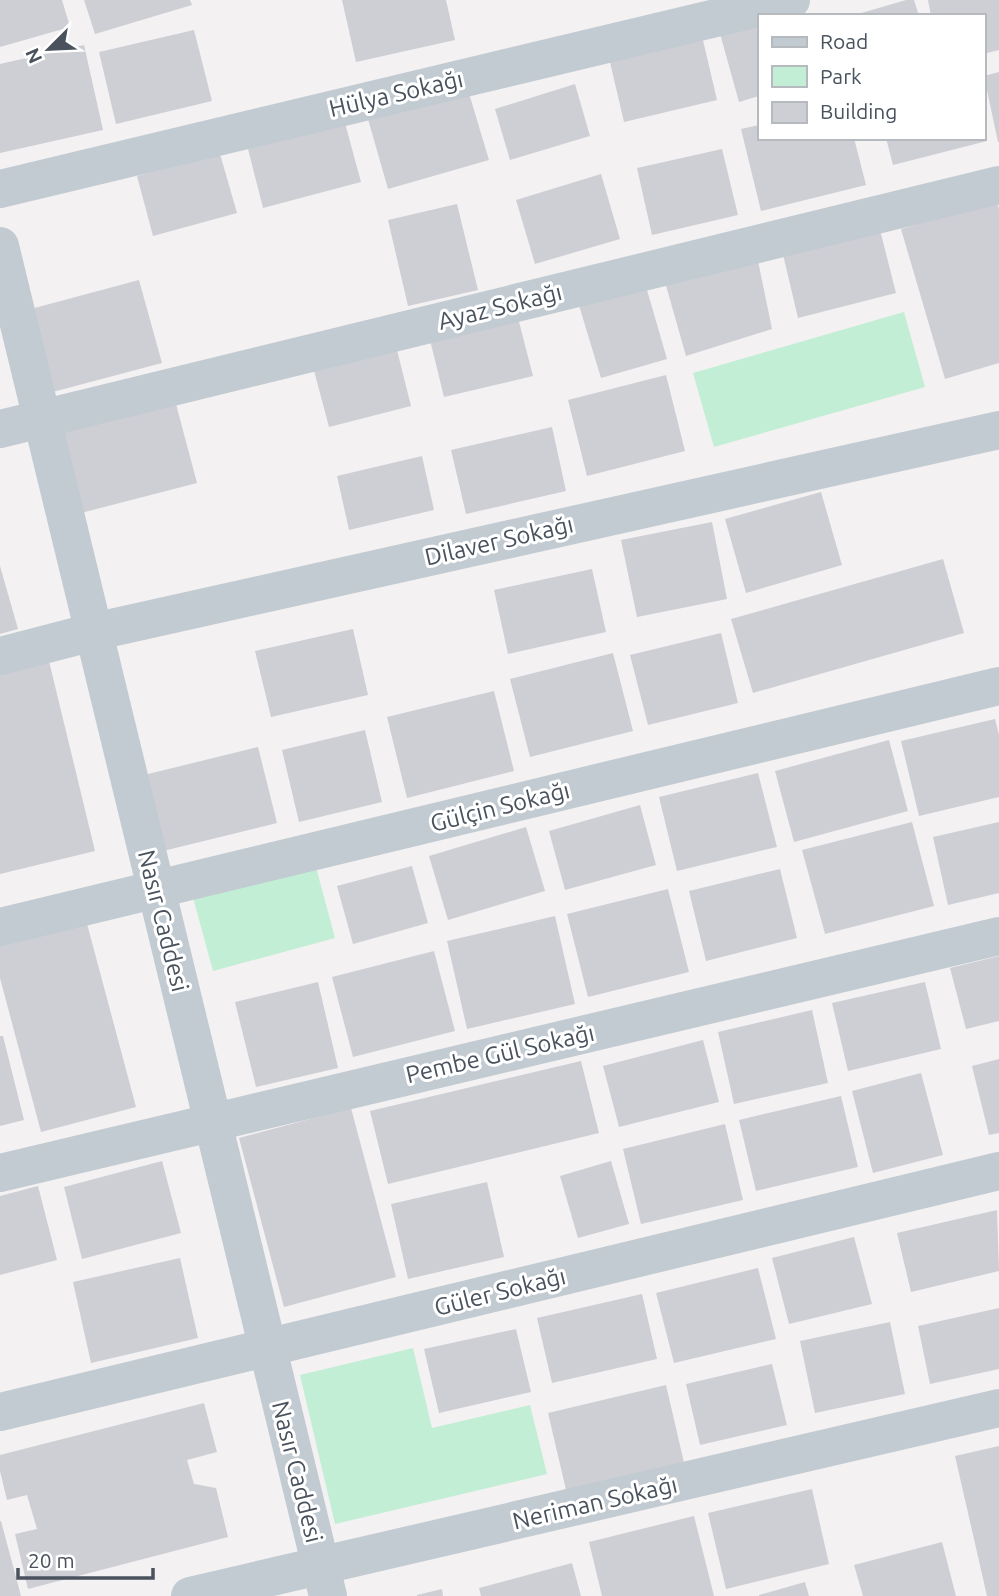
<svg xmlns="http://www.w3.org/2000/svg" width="999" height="1596" viewBox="0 0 999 1596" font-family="Ubuntu,sans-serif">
  <rect width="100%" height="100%" fill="#f3f1f1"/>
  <g fill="#c1eed5">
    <polygon points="904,312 925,387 714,447 693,373"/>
    <polygon points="310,845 335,938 213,971 188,879"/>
    <polygon points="413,1348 432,1428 530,1405 547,1474 335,1524 300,1375"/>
  </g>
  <g fill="#cecfd5">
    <polygon points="0,0 62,0 70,27 0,47"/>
    <polygon points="84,0 190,0 192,5 95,34"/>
    <polygon points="342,0 446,0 455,40 356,62"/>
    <polygon points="906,0 914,0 919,16 851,16"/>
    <polygon points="928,0 999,0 999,50 983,54 983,16 931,16"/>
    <polygon points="759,20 759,96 739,102 719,30"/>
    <polygon points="194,30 212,101 116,124 99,52"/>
    <polygon points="702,36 717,100 624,122 609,58"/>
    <polygon points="84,45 103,130 0,153 0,64"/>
    <polygon points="999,72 999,142 998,142 984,76"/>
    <polygon points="575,84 590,136 510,160 495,109"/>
    <polygon points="468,90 489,160 388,189 368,119"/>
    <polygon points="345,123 361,182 263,208 248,149"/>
    <polygon points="759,125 759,138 854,138 866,185 761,211 741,129"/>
    <polygon points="984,129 987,141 893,165 886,138 983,138"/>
    <polygon points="722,149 738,215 652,235 637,168"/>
    <polygon points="220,154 237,213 153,236 137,176"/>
    <polygon points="601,174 620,239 535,264 516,200"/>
    <polygon points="997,201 999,209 999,363 945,379 901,229"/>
    <polygon points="457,204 478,290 408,306 388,220"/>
    <polygon points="878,222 896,293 798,318 781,246"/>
    <polygon points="756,251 772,329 686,356 665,282"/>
    <polygon points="139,280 162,363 49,393 27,310"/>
    <polygon points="645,283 667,359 601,378 578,302"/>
    <polygon points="517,314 533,376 444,397 429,336"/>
    <polygon points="395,342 411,406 329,427 312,363"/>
    <polygon points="666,375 685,451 587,476 568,400"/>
    <polygon points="176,404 197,483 81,513 61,433"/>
    <polygon points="552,427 566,491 466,514 451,450"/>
    <polygon points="422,456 434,510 349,530 337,476"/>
    <polygon points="821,492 842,565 746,593 725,519"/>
    <polygon points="712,522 727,599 637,617 621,540"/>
    <polygon points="943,559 964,633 753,693 731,619"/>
    <polygon points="0,566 18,629 0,634"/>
    <polygon points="592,569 606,632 508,654 494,590"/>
    <polygon points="353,629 368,695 271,717 255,651"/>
    <polygon points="721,633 738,703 648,725 630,655"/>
    <polygon points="613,653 633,731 530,757 510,679"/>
    <polygon points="48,657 95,851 0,874 0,669"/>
    <polygon points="494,691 514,771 407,798 387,717"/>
    <polygon points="995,719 999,735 999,797 919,816 901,741"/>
    <polygon points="365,730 382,802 299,822 282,750"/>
    <polygon points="889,740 908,811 794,842 775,771"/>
    <polygon points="258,747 277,823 163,851 144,775"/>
    <polygon points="758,773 777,847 677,871 659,797"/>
    <polygon points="640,805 656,865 565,890 549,831"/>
    <polygon points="912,822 934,906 825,934 802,850"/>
    <polygon points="999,822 999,893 948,905 933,837"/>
    <polygon points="526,827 545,891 448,920 429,856"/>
    <polygon points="412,866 428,923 353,944 337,886"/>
    <polygon points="780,869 797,938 706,961 689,891"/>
    <polygon points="668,889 689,972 588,997 567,914"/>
    <polygon points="555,916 575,1004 467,1029 447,941"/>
    <polygon points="86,920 136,1107 41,1132 0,978 0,943"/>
    <polygon points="434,951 455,1031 353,1057 332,977"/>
    <polygon points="999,956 999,1021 966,1029 950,968"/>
    <polygon points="318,982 338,1068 256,1087 235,1002"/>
    <polygon points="925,982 941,1049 848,1071 832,1003"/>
    <polygon points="812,1010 828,1083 734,1104 718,1032"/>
    <polygon points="0,1036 3,1036 24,1120 0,1126"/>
    <polygon points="703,1040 719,1102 619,1127 603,1066"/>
    <polygon points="999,1059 999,1133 989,1135 972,1066"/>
    <polygon points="581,1061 599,1133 388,1184 370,1111"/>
    <polygon points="921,1073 943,1155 873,1173 852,1091"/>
    <polygon points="841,1096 858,1167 756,1191 739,1120"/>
    <polygon points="351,1108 396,1277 284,1307 239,1138"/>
    <polygon points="725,1124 743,1200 641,1224 623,1149"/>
    <polygon points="162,1161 181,1233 82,1259 64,1187"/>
    <polygon points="611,1161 629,1224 578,1238 560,1176"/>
    <polygon points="487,1182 504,1257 408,1279 391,1204"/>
    <polygon points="38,1186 57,1260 0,1275 0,1196"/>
    <polygon points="997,1210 999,1271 911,1292 897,1233"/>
    <polygon points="854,1237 872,1304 789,1324 772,1258"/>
    <polygon points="180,1258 198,1338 91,1363 73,1282"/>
    <polygon points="758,1268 776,1339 674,1363 656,1293"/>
    <polygon points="642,1294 657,1359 552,1383 537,1318"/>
    <polygon points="999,1308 999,1369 930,1384 918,1326"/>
    <polygon points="890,1322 905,1394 815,1413 800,1341"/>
    <polygon points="516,1329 531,1392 439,1413 424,1349"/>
    <polygon points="772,1364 787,1425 700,1445 686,1384"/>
    <polygon points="666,1385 685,1467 567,1494 548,1413"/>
    <polygon points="204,1403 217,1452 187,1460 194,1484 216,1488 228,1537 28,1589 15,1534 37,1529 27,1495 7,1500 0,1471 0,1455"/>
    <polygon points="999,1446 999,1596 987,1596 955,1456"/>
    <polygon points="812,1489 829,1564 726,1589 708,1513"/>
    <polygon points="694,1516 714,1596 602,1596 589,1542"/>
    <polygon points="0,1521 1,1521 21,1596 0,1596"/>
    <polygon points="942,1542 956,1596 863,1596 854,1565"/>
    <polygon points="572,1563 581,1596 481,1596 479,1588"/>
    <polygon points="805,1582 809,1596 759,1596 759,1595"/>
    <polygon points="442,1589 443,1596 417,1596 417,1595"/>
  </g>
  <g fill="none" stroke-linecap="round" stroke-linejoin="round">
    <g stroke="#c2cad2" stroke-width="38">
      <polyline points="0,189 791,0"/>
      <polyline points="0,246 328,1596"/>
      <polyline points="0,429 999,185"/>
      <polyline points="0,656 93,632 999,430"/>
      <polyline points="0,927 999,686"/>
      <polyline points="0,1173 999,936"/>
      <polyline points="0,1412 999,1171"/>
      <polyline points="190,1596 999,1408"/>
    </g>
  </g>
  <g text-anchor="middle" stroke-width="6" stroke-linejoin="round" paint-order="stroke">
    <g font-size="24" fill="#49525d" stroke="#fff">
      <text transform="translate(396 94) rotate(-13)" y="8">Hülya Sokağı</text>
      <text transform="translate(500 307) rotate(-14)" y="8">Ayaz Sokağı</text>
      <text transform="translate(499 541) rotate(-13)" y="8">Dilaver Sokağı</text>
      <text transform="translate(500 807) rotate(-14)" y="8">Gülçin Sokağı</text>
      <text transform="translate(163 921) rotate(76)" y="8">Nasır Caddesi</text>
      <text transform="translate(500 1054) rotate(-13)" y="8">Pembe Gül Sokağı</text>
      <text transform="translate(500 1292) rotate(-14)" y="8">Güler Sokağı</text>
      <text transform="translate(297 1472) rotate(76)" y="8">Nasır Caddesi</text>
      <text transform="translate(595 1503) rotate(-13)" y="8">Neriman Sokağı</text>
    </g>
  </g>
  <rect x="758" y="14" width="228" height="126" fill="#ffffff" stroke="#b6babe" stroke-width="2"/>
  <rect x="772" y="37" width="35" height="10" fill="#c2cad2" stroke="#b6babe" stroke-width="2"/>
  <text x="820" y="49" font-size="21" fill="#49525d">Road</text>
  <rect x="772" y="66" width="35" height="21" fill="#c1eed5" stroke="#b6babe" stroke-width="2"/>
  <text x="820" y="84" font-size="21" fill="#49525d">Park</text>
  <rect x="772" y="102" width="35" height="21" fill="#cecfd5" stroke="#b6babe" stroke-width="2"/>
  <text x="820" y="119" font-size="21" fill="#49525d">Building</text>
  <g transform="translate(49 49) rotate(246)" stroke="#ffffff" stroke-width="5" paint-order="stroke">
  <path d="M0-5L12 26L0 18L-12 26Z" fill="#49525d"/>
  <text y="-10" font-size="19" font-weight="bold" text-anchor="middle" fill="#49525d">N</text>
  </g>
  <path d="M18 1568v10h135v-10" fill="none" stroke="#49525d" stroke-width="3.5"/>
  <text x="28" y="1568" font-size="21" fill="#49525d" stroke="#ffffff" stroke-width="5" paint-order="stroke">20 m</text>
</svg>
